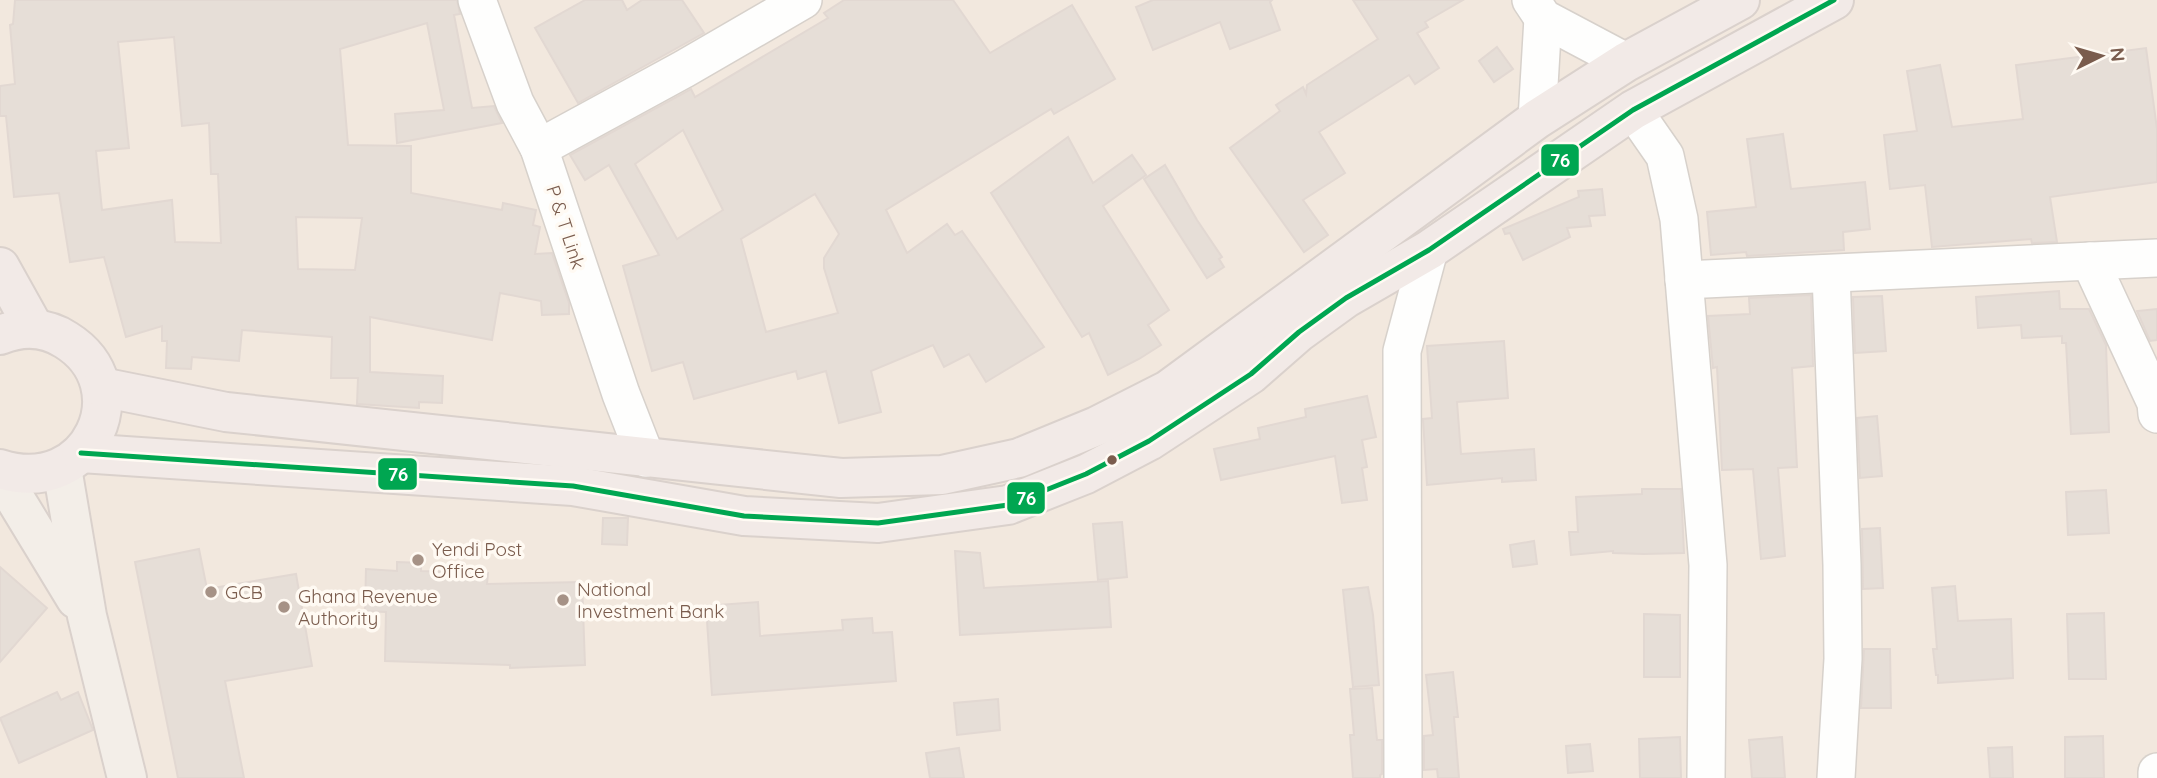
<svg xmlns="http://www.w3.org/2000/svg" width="2157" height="778" viewBox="0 0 2157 778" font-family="Quicksand,sans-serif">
  <rect width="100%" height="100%" fill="#f9f5f0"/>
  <rect fill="#f2e8de" x="0" y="0" width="2157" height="778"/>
  <g fill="#e6ded7" stroke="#e2d8d2" stroke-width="2" fill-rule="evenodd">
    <path d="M 15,0 L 457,0 L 460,14 L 454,15 L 472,108 L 494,106 L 502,123 L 397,143 L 395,114 L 444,110 L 427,23 L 340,49 L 348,145 L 411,146 L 411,193 L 502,210 L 503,203 L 536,210 L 533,225 L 540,227 L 535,254 L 552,253 L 569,303 L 569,314 L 542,315 L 541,301 L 500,293 L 492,340 L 370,317 L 370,372 L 443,376 L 442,403 L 419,402 L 419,408 L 357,404 L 358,378 L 331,378 L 332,337 L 242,330 L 239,361 L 192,357 L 191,369 L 166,368 L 167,341 L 162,341 L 162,326 L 126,337 L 104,257 L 70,262 L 59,193 L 14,197 L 6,116 L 0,116 L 0,86 L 15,84 L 10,25 L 13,24 ZM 174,37 L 182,126 L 209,123 L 211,174 L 218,174 L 221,243 L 175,242 L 172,200 L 102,210 L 96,151 L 129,148 L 118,42 ZM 296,217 L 362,218 L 355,270 L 298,269 Z"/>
    <polygon points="585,0 622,0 627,10 642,0 682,0 704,33 578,103 535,28"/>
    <path d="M 844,0 L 953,0 L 990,53 L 1072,5 L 1115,79 L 1054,114 L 1051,109 L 886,210 L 907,253 L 947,224 L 955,235 L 962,231 L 1044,347 L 986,382 L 969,354 L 944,367 L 933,345 L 871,371 L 881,412 L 839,423 L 826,371 L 798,379 L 796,371 L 694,399 L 683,362 L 652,371 L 623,266 L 659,255 L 609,165 L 585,180 L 570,155 L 691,89 L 695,97 L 828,18 L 824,13 ZM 683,130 L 723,210 L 677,239 L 635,164 ZM 815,194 L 839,234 L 824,258 L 824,268 L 838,313 L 766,332 L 741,239 Z"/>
    <polygon points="1153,0 1272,0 1270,2 1280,30 1230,49 1220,22 1153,50 1136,7"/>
    <polygon points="1353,0 1463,0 1425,22 1428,27 1417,33 1439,68 1415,84 1409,75 1319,132 1345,173 1303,200 1328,235 1304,252 1230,148 1280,111 1276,105 1303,87 1306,94 1307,85 1378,39"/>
    <polygon points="1497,47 1513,69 1494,82 1479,61"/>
    <polygon points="2146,48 2157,129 2157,182 2050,197 2057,242 2032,243 2031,239 1932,247 1925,185 1890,189 1884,135 1917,131 1907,71 1940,65 1952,127 2023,119 2016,65"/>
    <polygon points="1783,134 1791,189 1865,182 1870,229 1843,232 1844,250 1747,256 1746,252 1711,255 1707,212 1756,207 1747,139"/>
    <polygon points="1068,137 1093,183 1132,155 1146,175 1103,206 1169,310 1148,325 1161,345 1139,359 1108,375 1089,333 1082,337 991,193"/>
    <polygon points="1165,165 1197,220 1222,257 1219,259 1224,267 1207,278 1144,179"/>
    <polygon points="1602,189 1605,215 1589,216 1591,226 1567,228 1570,237 1523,260 1510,233 1505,234 1503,229 1579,197 1578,191"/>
    <polygon points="2059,291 2060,309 2089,309 2106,345 2109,432 2071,434 2066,343 2062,343 2062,336 2022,338 2021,325 1978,328 1976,297"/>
    <polygon points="1811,295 1813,366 1792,368 1797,467 1778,468 1785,556 1761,559 1753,469 1722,470 1717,367 1713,368 1708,316 1750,314 1749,298"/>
    <polygon points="1882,296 1886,351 1855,353 1853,297"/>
    <polygon points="2157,309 2157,340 2150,341 2137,311"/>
    <polygon points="1504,341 1508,398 1457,402 1461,454 1534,449 1536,480 1502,482 1502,478 1427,485 1423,419 1432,418 1427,346"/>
    <polygon points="1367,396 1376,437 1362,440 1367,467 1362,468 1367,500 1342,503 1335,456 1221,480 1214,449 1260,439 1258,428 1306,417 1305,409"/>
    <polygon points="1877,416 1882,476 1860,478 1857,418"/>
    <polygon points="1642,489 1681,489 1684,553 1644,554 1613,553 1613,551 1571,555 1569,532 1578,532 1576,497 1642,494"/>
    <polygon points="2106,490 2109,533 2068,535 2066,492"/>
    <polygon points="603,518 628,518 627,545 602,544"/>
    <polygon points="1122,522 1127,577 1098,580 1093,524"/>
    <polygon points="1880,528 1883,588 1863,589 1862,529"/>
    <polygon points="1534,541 1537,564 1513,567 1510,545"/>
    <polygon points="199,549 207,589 296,574 312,666 225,681 244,778 178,778 135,562"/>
    <polygon points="955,551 980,553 984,588 1108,581 1111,627 960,635"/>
    <polygon points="397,562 421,563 421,571 488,573 487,584 582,582 585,665 510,668 510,665 385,661 386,612 365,611 366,569 397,571"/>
    <polygon points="0,567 47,608 0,662"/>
    <polygon points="1955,586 1958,621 2011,619 2013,678 1938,683 1938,675 1936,675 1933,649 1937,649 1932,588"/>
    <polygon points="1368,587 1373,615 1379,685 1353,687 1343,590"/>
    <polygon points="758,602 760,636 843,630 842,620 872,618 873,633 892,632 896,681 712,695 706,606"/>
    <polygon points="2104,613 2106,679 2069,679 2067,614"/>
    <polygon points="1644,614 1680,615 1680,677 1644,677"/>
    <polygon points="1864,649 1890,649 1891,708 1861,708"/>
    <polygon points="1453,672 1458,717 1454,717 1459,778 1438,778 1437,769 1424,770 1424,736 1433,735 1426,675"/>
    <polygon points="1372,688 1377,740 1382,740 1382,774 1380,775 1380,778 1353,778 1350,735 1354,735 1350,689"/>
    <polygon points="57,692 61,700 78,692 93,730 19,763 0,718"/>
    <polygon points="998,699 1000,730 957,735 954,703"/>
    <polygon points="2103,736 2104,778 2065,778 2065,737"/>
    <polygon points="1680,737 1681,778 1640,778 1639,739"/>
    <polygon points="1782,737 1785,778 1752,778 1749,740"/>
    <polygon points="1590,744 1593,771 1568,773 1566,746"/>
    <polygon points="2012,747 2013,778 1990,778 1988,748"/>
    <polygon points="959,748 964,778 930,778 926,753"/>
  </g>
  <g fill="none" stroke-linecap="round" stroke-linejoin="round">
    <g stroke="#d7d1cb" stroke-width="40">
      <g id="minor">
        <polyline points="477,0 515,103 539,148 621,394 646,458"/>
        <polyline points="1531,0 1543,18 1626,62"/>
        <polyline points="1633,110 1665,156 1679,219 1708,565 1706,778"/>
        <polyline points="1537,119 1543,18"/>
        <polyline points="539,148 684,69 803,0"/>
        <polyline points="2090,261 2156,403 2157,414"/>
        <polyline points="1831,274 1842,565 1843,659 1836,778"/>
        <polyline points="1684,280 2157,258"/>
        <polyline points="1403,778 1402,351 1429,250"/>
        <polyline points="2157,778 2157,772"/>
      </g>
    </g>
    <g stroke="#dad1cc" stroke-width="42">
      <g id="major">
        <polyline points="62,468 87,616 127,778"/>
        <polyline points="0,474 76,599"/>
      </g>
    </g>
    <g stroke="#dad1cc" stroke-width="42">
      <g id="highway">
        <polyline points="0,267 34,328"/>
        <path d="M 0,335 C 22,326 46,327 66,340 C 140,386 91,498 0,469"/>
        <polyline points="101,387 226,412 841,478 942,475 1019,458 1097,426 1168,390 1537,119 1626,62 1740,0"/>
        <polyline points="81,453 573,486 744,516 878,523 1008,505 1086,474 1149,441 1251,374 1299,332 1346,298 1429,250 1633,110 1834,0"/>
      </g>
    </g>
    <use href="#minor" stroke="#fefefd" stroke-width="37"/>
    <use href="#major" stroke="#f3eee8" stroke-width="38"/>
    <use href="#highway" stroke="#f2eae7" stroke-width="38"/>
    <g stroke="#fffaf3" stroke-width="10">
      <polyline id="bus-1" points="81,453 573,486 744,516 878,523 1008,505 1086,474 1149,441 1251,374 1299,332 1346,298 1429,250 1633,110 1834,0"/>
    </g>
    <use href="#bus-1" stroke="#00a651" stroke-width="5"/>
  </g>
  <circle fill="#7a5c4d" stroke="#fffaf3" stroke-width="2.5" cx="1112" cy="460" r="6"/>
  <g fill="#a69286" stroke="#fffaf3" stroke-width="2.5">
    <circle cx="418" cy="560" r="7"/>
    <circle cx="211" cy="592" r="7"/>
    <circle cx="563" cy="600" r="7"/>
    <circle cx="284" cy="607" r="7"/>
  </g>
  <g text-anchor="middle" stroke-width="7" stroke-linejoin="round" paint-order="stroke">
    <g font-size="19" fill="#7a5c4d" stroke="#fffaf3">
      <text transform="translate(566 227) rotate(72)" y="7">P &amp; T Link</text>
    </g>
    <g font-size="19" fill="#7a5c4d" stroke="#fffaf3" text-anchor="start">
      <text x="432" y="556">Yendi Post<tspan x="432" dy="22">Office</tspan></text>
      <text x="577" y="596">National<tspan x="577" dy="22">Investment Bank</tspan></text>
      <text x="225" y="599">GCB</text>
      <text x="298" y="603">Ghana Revenue<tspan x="298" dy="22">Authority</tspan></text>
    </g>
  </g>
  <g stroke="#fffaf3" stroke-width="2.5">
    <rect x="1540" y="143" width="40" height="34" rx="7" fill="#00a651"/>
    <rect x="377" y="457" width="41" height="34" rx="7" fill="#00a651"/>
    <rect x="1006" y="481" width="40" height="34" rx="7" fill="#00a651"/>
  </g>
  <g font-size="19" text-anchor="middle" font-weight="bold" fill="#fff">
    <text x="1560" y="167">76</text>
    <text x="398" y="481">76</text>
    <text x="1026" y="505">76</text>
  </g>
  <g transform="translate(2101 56) rotate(85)" stroke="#fffaf3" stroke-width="5" paint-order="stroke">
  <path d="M0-5L12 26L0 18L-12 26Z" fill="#7a5c4d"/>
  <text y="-10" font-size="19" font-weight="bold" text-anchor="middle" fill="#7a5c4d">N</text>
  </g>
</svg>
